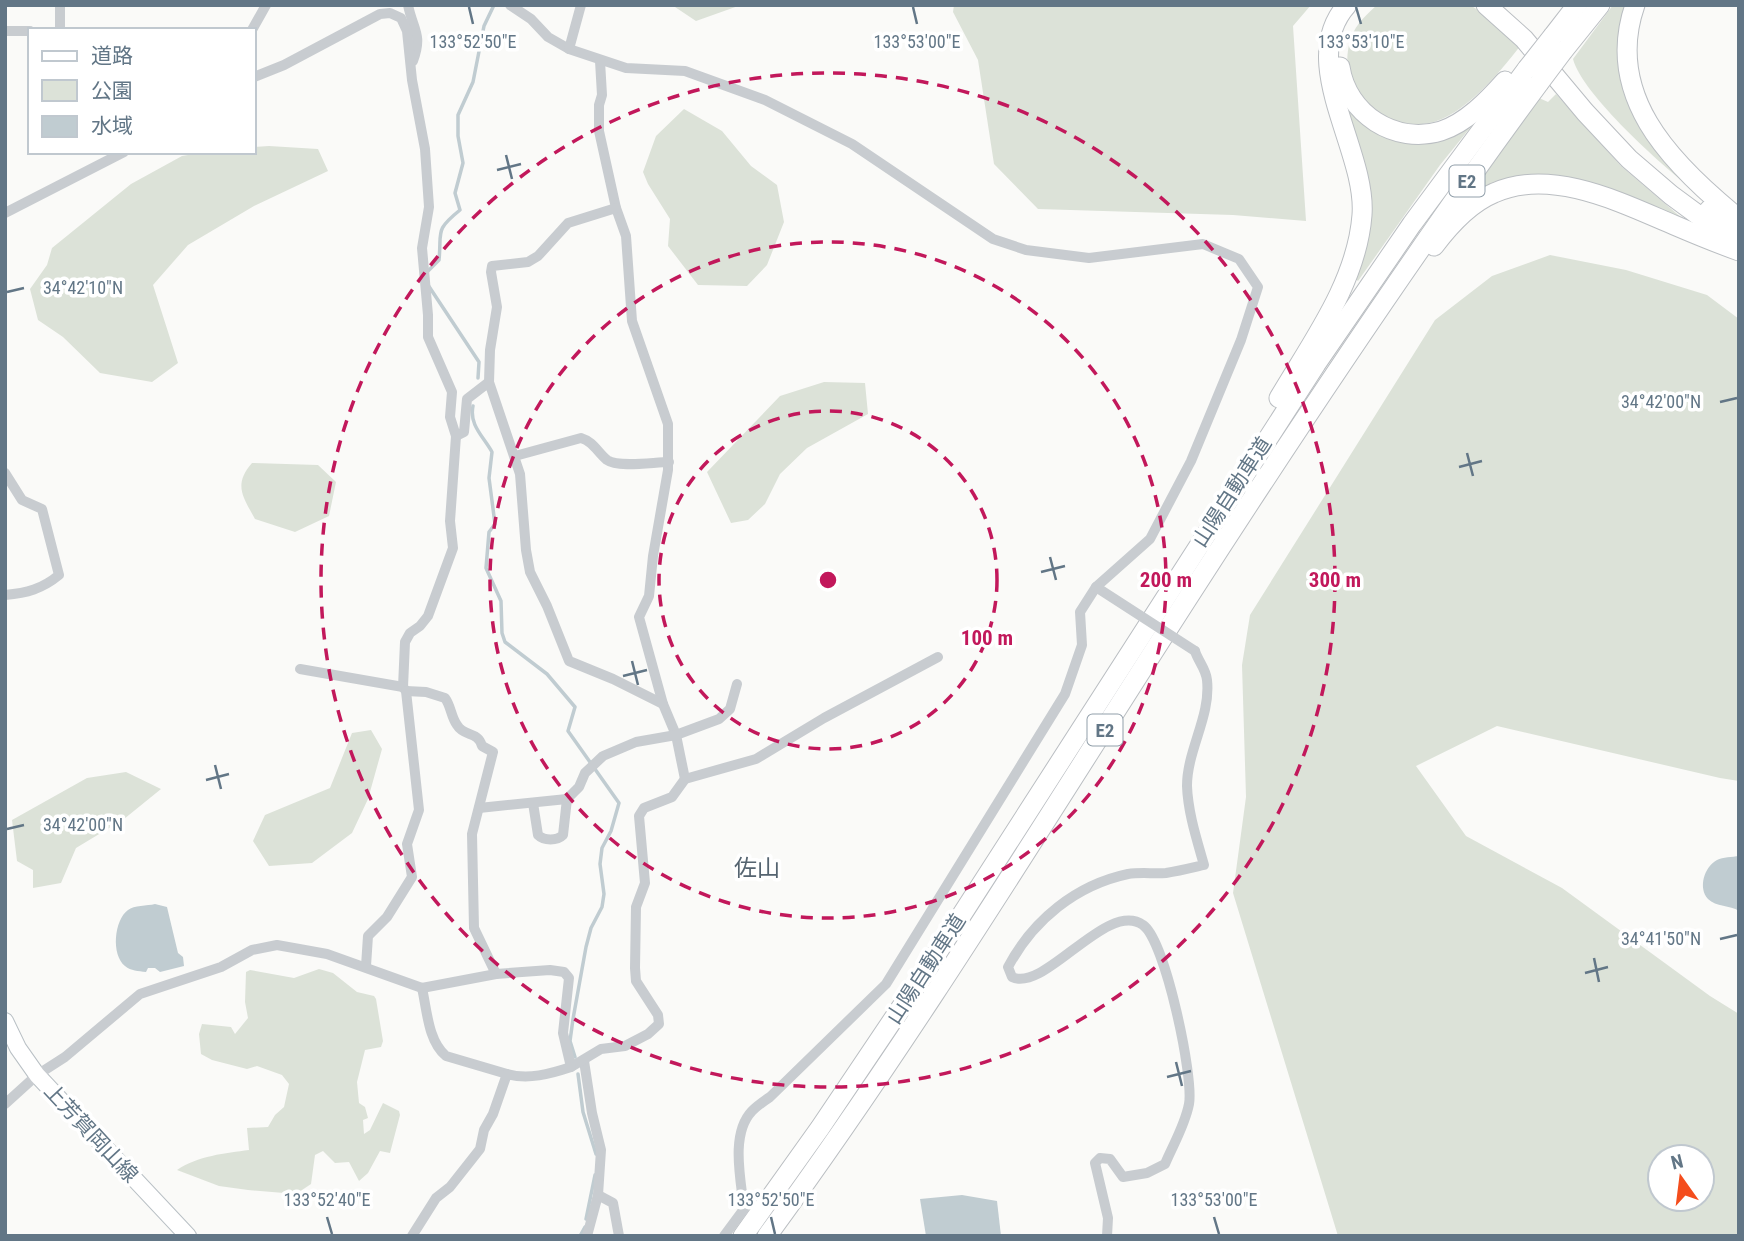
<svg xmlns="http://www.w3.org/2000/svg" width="1744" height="1241" viewBox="0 0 1744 1241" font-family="'Roboto Condensed','Noto Sans JP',sans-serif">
  <rect width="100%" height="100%" fill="#fafaf8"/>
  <g fill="#dce2d8" fill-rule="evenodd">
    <polygon points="672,5 741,5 696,21"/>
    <polygon points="954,5 1311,5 1293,26 1306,221 1233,215 1038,209 994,164 978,60 953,12"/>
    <path d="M 1377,5 L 1470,5 L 1500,24 L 1521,45 C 1501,71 1463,117 1429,123 C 1379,132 1334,88 1351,38 C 1356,24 1366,15 1377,5 Z"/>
    <path d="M 1613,5 L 1629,5 L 1619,51 L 1695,191 C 1664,168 1582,94 1573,59 Z"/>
    <polygon points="1556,94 1621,166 1683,219 1567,179 1461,204 1539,98 1548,102"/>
    <polygon points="1349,105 1379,133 1467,125 1470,128 1440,165 1358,281 1353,277 1363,251 1342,108"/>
    <polygon points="684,109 722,131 751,166 777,185 784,222 767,265 747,286 698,285 668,246 670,219 648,184 643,172 656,136"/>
    <polygon points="269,146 318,149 328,171 254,206 188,245 153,285 178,363 152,382 100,373 63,337 38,320 30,289 47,265 52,248 131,184 182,156 206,152 254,152 254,147"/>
    <path d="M 1550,255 L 1626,270 L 1707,295 L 1739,319 L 1739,781 L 1720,778 L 1497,726 L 1416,766 L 1466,836 L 1562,888 L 1710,996 L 1739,1014 L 1739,1236 L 1338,1236 L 1233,893 L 1246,797 L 1242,665 L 1250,615 L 1435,320 L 1492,276 ZM 1660,1157 L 1702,1157 L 1702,1199 L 1660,1199 Z"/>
    <polygon points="824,382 865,383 868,414 807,448 780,474 765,504 748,520 731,523 707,472 780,396"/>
    <path d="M 252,463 L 318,465 L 336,482 L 329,516 L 295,532 L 255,519 C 243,497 233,485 252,463 Z"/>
    <polygon points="371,730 382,749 368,799 352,833 312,863 269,866 253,841 265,815 330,788 352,733"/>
    <polygon points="126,772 161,789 124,819 76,848 61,883 33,888 33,870 17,861 12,820 87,778"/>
    <path d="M 319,969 L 333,973 L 357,992 L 374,996 L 376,999 L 383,1041 L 381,1047 L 365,1050 L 357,1082 L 359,1103 L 365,1107 L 368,1118 L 363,1120 L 364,1134 L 370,1130 L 383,1103 L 399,1111 L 400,1115 L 390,1153 L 380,1151 L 368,1173 L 359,1181 L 349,1162 L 335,1163 L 323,1151 L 315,1155 L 311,1184 L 296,1194 L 248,1190 L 219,1186 L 177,1170 C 197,1156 226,1153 249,1150 L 247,1128 L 268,1127 L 275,1115 L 284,1107 L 289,1084 L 282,1075 L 257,1066 L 247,1069 L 212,1060 L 201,1054 L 199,1034 L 202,1024 L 231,1027 L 235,1034 L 248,1018 L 245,1002 L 246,972 L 250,970 L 294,978 Z"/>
  </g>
  <g fill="#c0ccd1">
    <path d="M 1739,856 L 1739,911 C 1730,905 1716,907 1708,899 C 1698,888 1704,867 1717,860 C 1723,857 1732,857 1739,856 Z"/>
    <path d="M 155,904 L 167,907 L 178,953 L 183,957 L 184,966 L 160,972 L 155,968 L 148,968 L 146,972 C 138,971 131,971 125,966 C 111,955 114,920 128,910 C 134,905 147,906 155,904 Z"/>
    <polygon points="962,1195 997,1201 1001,1236 926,1236 920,1199"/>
  </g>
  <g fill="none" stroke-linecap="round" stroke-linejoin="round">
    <g stroke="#c0ccd1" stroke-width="3.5">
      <path d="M 428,271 L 439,260 C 442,231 434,231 460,210 L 455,193 L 463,163 L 458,136 L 458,115 L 473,82 L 484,26 L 494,5"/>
      <polyline points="428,285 479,362 478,378"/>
      <path d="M 473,406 C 469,425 483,436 492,452 L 489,478 L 495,524 L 489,532 L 486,568 L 501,601 L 502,633 L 505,642 L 547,674 L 575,707 L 568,731 L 619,803 L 611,831 L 602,848 L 600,864 L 604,894 L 602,907 L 591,928 L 586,947 L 573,1019 L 570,1041 L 575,1057"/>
      <polyline points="578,1074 583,1112 596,1154"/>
      <polyline points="586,1219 595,1175"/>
      <polyline points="580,1236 585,1227"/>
    </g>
    <g stroke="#b9c0c5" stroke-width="18">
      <polyline id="secondary" points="5,1021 18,1048 37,1075 188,1236"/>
    </g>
    <g stroke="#babec2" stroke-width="21">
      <g id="highway">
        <polyline points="1486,5 1524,39 1585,112 1629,159 1671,195 1732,240"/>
        <path d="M 1635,5 C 1604,94 1669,161 1732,213"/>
        <polyline points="1553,36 1577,5"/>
        <polyline points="1563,51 1600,5"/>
        <path d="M 1340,67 C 1347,114 1395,145 1441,131 C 1466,123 1488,100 1505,81"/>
        <polyline points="1709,210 1739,228"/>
        <path d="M 1434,246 C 1449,226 1470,203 1494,193 C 1551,167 1622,203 1674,225 C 1695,234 1717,243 1739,251"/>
        <path d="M 1279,398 C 1312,342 1357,282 1362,215 C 1367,150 1296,62 1347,5"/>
        <polyline points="743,1236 820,1128 923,975 1316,364 1412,224 1527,69"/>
        <path d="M 767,1236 C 920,1027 1053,807 1193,590 C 1304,418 1417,248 1539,83"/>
      </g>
    </g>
    <g stroke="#c8ccd0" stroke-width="10">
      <polyline points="60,5 60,30"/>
      <path d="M 408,5 C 413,30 423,34 413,61"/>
      <path d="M 510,5 L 531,19 L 548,37 L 569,49 L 626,68 L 685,71 L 765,100 L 852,144 L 993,239 L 1026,250 L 1089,258 L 1203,244 L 1239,259 L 1258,287 L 1241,340 L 1191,461 L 1150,539 L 1096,587 L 1080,612 L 1082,645 L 1065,694 L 886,984 L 770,1097 C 764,1101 757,1106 752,1111 C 730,1134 741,1180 744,1209 L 724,1236"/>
      <polyline points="252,30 266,5"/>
      <polyline points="5,31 30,31"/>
      <polyline points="569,49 581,5"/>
      <polyline points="600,61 602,95 599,105 599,131 616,208 626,236 632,321 668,424 668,470 653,556 649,596 639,617 663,704 676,735 685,779"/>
      <polyline points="254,77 284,65 380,14 390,13 401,18 407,31 412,80 425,149 429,207 422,248 428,315 428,337 452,392 450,417 456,436 450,521 453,548 428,616 420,626 410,633 405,642 403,687 406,691 419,810 407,844 412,877 387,917 368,936 366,966"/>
      <polyline points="5,213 124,152"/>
      <polyline points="489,382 490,350 497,307 491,272 492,266 528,262 538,256 568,223 616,208"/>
      <polyline points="456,436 464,432 467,399 489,382 520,474 526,550 530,572 547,606 569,661 613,679 663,704"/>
      <path d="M 515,456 L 581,438 C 594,442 597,452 607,460 C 618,468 654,462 669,462"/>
      <path d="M 5,473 L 22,500 L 42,509 L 59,575 C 42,589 27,593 5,595"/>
      <polyline points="300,669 403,687"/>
      <path d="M 406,691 L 426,692 L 445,698 C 451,706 451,717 457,725 C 464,737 478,731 482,746 L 493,752 L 472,834 L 474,928 L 496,974"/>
      <path d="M 533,803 L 538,835 C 544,841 557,841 563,835 L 567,799"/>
      <polyline points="479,808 567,799 579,787 585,773 603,756 636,742 676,735 719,719 730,709 737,684"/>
      <path d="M 422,988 C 427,1010 428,1041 446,1056 L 507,1074"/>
      <polyline points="584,1061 592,1113 601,1150 598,1195 587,1236"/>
      <polyline points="5,1104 37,1075 65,1057 140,994 221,967 252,950 277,945 327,954 422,988 496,974 550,970 564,972 569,978 563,1033 571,1067 601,1049 625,1046 648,1034 659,1024 658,1015 636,981 635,968 636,907 645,883 639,816 644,808 672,797 685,779 756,759 824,718 938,657"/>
      <polyline points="598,1195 613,1203 619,1236"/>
      <path d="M 412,1236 L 436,1198 L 450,1187 L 480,1149 L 484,1130 L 493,1114 L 507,1074 C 528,1080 550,1074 571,1067"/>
      <path d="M 1107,1236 L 1108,1218 L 1095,1163 L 1100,1158 L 1110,1159 L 1123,1177 L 1147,1173 L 1165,1164 C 1173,1145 1185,1125 1189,1104 C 1194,1077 1165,940 1143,925 C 1107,899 1045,993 1012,977 L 1008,967 C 1033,920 1076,885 1128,874 C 1141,872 1154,874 1166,873 C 1179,871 1191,868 1204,865 C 1197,840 1188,813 1187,786 C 1187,750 1211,716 1207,680 C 1206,669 1198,661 1195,651"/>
    </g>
    <use href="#secondary" stroke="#fff" stroke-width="16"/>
    <use href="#highway" stroke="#fff" stroke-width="19"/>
    <g stroke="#babec2" stroke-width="21" stroke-linecap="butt">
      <g id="highway-bridge">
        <polyline points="1527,69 1553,36"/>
        <polyline points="1539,83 1563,51"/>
      </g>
    </g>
    <polyline stroke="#c8ccd0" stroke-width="10" points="1096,587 1195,651"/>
    <use href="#highway-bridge" stroke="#fff" stroke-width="19"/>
  </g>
  <path fill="none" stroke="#627686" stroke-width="2.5" d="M 469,7 L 473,24M 913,7 L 917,24M 1356,7 L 1361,24M 506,155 L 512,179M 497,170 L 521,164M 7,292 L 24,288M 1720,402 L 1737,398M 1467,453 L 1473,476M 1459,467 L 1482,461M 1050,557 L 1056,580M 1041,572 L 1065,566M 632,661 L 638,685M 623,676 L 647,670M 215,765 L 221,789M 206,780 L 229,774M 7,829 L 24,825M 1720,939 L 1737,935M 1594,958 L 1599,982M 1585,973 L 1608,967M 1176,1062 L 1182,1086M 1167,1077 L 1191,1071M 327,1217 L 332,1234M 771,1217 L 775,1234M 1214,1217 L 1219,1234"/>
  <g fill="none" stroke="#c2185b" stroke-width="3.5" stroke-dasharray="12 9">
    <circle cx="828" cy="580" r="169"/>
    <circle cx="828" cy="580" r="338"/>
    <circle cx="828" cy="580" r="507"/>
  </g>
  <g text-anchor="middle" stroke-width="7" stroke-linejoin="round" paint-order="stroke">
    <g fill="#fff" stroke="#919faa" stroke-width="2">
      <rect x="1449.5" y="165.5" width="35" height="31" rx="5"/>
      <rect x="1087.5" y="714.5" width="35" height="31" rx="5"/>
    </g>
    <g font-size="19" font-weight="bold" fill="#627686">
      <text x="1467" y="188">E2</text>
      <text x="1105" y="737">E2</text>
    </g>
    <g font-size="21" fill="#627686" stroke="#fff">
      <text transform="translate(1232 492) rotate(-57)" y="7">山陽自動車道</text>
      <text transform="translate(926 969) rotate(-57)" y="7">山陽自動車道</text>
      <text transform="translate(91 1133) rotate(47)" y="7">上芳賀岡山線</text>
    </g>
    <g font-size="23" fill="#556470" stroke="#fff">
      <text x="757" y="876">佐山</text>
    </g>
  </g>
  <g font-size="18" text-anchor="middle" fill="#627686" stroke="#fff" stroke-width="7" stroke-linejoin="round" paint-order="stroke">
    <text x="473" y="48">133°52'50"E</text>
    <text x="917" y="48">133°53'00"E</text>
    <text x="1361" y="48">133°53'10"E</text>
    <text x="83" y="294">34°42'10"N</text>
    <text x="1661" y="408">34°42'00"N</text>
    <text x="83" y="831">34°42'00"N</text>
    <text x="1661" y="945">34°41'50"N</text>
    <text x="327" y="1206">133°52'40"E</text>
    <text x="771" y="1206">133°52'50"E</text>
    <text x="1214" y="1206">133°53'00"E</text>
  </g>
  <circle cx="828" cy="580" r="10" fill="#c2185b" stroke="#fff" stroke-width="3.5"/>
  <g font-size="21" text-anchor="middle" font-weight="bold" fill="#c2185b" stroke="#fff" stroke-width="7" stroke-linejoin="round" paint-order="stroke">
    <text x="1166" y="587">200 m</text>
    <text x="1335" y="587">300 m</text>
    <text x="987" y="645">100 m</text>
  </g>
  <rect width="1744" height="1241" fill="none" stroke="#627686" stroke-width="14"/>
  <rect x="28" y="28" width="228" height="126" fill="#ffffff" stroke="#c0c8cf" stroke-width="2"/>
  <rect x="42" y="51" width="35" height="10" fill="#ffffff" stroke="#c0c8cf" stroke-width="2"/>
  <text x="91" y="63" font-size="21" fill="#627686">道路</text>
  <rect x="42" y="80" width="35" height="21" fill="#dce2d8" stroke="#c0c8cf" stroke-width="2"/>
  <text x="91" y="98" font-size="21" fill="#627686">公園</text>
  <rect x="42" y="116" width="35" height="21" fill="#c0ccd1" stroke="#c0c8cf" stroke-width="2"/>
  <text x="91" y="133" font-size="21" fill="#627686">水域</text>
  <g transform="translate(1681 1178) rotate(346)"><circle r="33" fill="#ffffff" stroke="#c0c8cf" stroke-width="2"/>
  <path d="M0-5L12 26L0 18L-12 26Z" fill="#f44d1d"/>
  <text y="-10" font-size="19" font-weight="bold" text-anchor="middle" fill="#627686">N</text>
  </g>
</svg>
